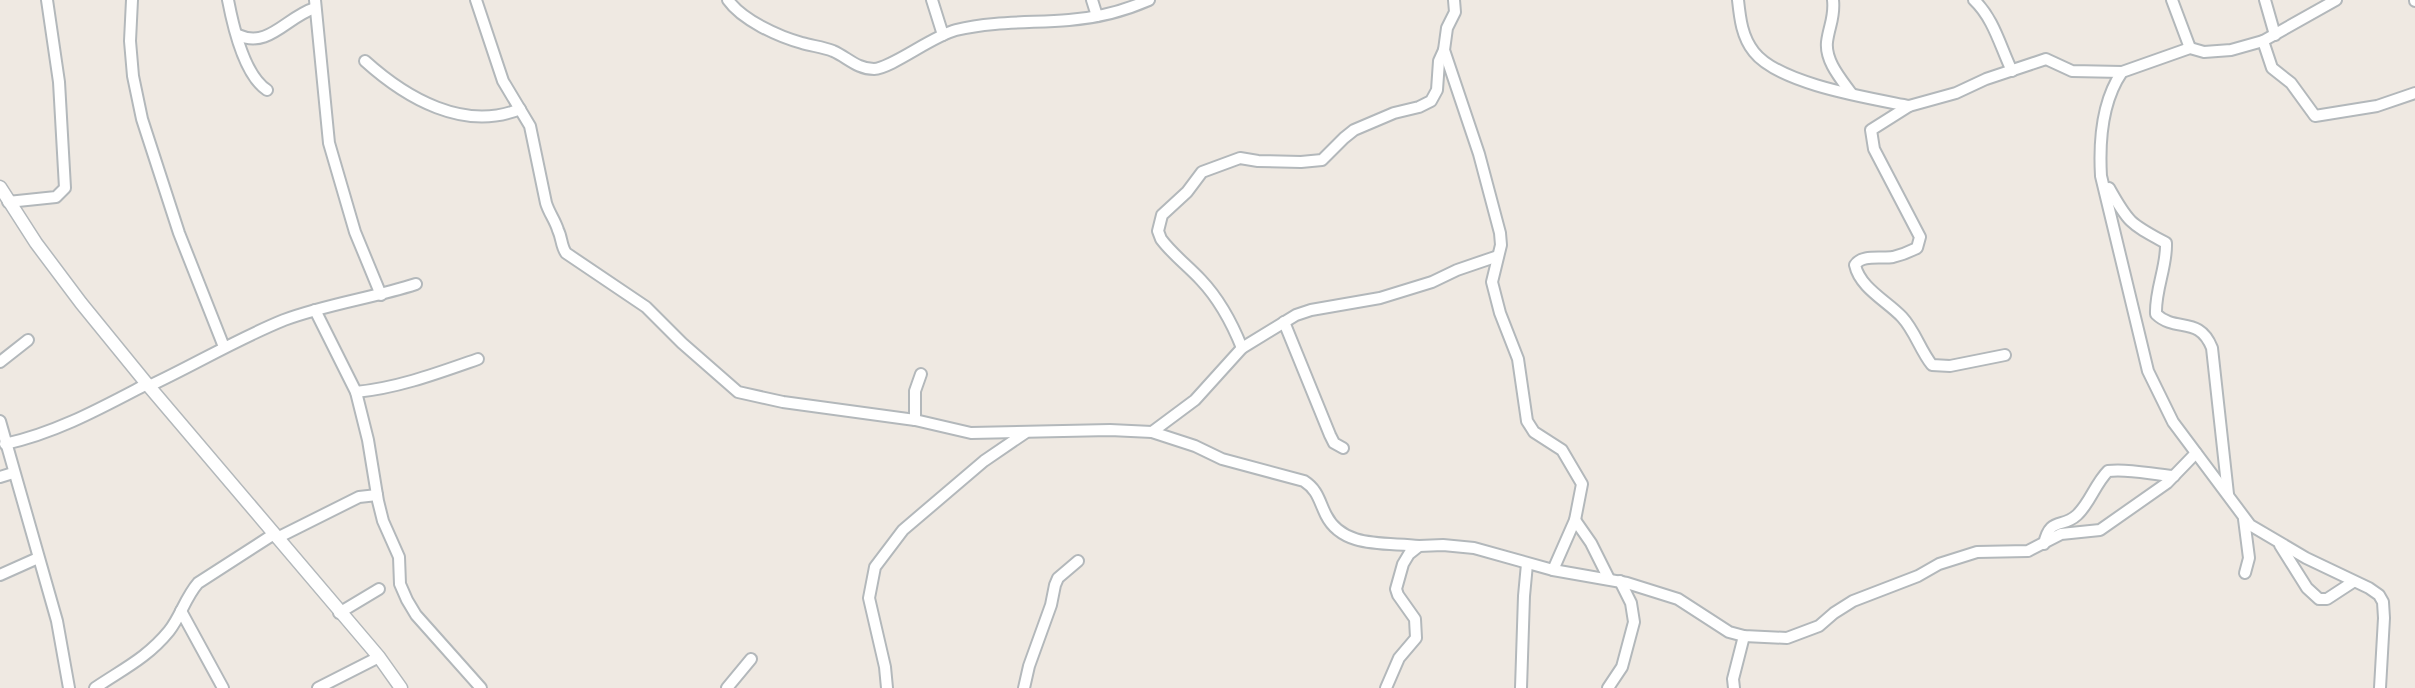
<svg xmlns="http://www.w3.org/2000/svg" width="2415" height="688" viewBox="0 0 2415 688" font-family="'PT Sans',sans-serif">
  <rect width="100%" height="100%" fill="#efe9e2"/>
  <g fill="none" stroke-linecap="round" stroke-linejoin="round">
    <g stroke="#b3b8bb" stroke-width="14">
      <g id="minor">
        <polyline points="132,0 130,41 133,76 142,119 179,233 224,347"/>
        <path d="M 228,0 C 233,26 244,75 267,90"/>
        <polyline points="315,0 329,143 355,232 381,295"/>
        <path d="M 476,0 L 503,81 L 530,126 L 546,203 C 549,213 555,220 558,230 C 562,238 561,246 566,253 L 646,307 L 682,343 L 738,392 L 783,402 L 915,420 L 971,433 L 1110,430 L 1152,432 L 1195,446 L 1222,459 L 1304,481 C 1318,490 1319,501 1326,515 C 1343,549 1386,542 1419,546"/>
        <path d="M 728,0 C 742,20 779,37 802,43 C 812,46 823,47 833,51 C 847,57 857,69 874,69 C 892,68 932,36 956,30 C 993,21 1032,23 1069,20 C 1096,18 1124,11 1149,0"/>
        <polyline points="932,0 943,35"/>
        <polyline points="1092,0 1097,16"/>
        <polyline points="1454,0 1455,12 1447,28 1444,50 1479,154 1500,233 1501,245 1492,282 1500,313 1518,359 1527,421 1534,432 1562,450 1582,484 1575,520 1553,570"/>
        <path d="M 1738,0 C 1740,19 1742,37 1754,52 C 1779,84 1869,98 1909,106"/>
        <path d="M 1833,0 C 1835,17 1829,26 1827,42 C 1825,61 1841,79 1851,93"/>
        <path d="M 1974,0 C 1994,19 2000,46 2012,71"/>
        <polyline points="2172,0 2190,48"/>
        <polyline points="2265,0 2275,35"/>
        <path d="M 2336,0 L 2263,41 L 2231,50 L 2204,52 L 2190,48 L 2122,72 C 2102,101 2099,141 2101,176 L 2148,371 L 2173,422 L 2250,525 L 2306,558 L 2369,588 L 2379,595 L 2383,602 L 2384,618 L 2380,688"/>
        <polyline points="2415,0 2415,1"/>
        <path d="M 238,35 C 269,49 286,17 315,8"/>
        <polyline points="2263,41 2272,68 2291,83 2315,116 2377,106 2415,93"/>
        <path d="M 365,61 C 406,98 464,132 520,109"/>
        <path d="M 2109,188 C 2129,224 2131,224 2166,243 C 2167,267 2155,289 2156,314 C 2176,333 2199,315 2212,348 L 2228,494"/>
        <polyline points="8,202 56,197 65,188 59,82 47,0"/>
        <polyline points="315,310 356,392 368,440 378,501 383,521 399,557 400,584 407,600 416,615 481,688"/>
        <polyline points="1284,322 1330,435 1334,443 1343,448"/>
        <path d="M 1242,348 C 1232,323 1219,299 1201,280 C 1188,266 1172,254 1161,239 L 1158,231 L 1162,215 L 1187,192 L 1202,172 L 1240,158 L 1258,161 L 1301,162 L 1322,160 L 1344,138 L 1354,130 L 1394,113 L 1419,107 L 1431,101 L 1437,90 L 1439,61 L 1444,50"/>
        <path d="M 2005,355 L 1950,366 L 1932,365 C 1920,350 1915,331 1902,317 C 1887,301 1860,288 1855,265 C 1862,254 1881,259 1893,257 C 1901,255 1909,252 1917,248 L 1920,237 L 1874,149 L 1871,130 L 1909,106 L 1956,93 L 1986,79 L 2046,59 L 2072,71 L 2122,72"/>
        <polyline points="0,362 28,340"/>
        <path d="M 149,386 C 194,365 237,339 284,320 C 327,304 373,298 416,284"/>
        <path d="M 356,392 C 398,388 438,373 478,359"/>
        <polyline points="915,420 915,391 921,374"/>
        <polyline points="0,421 57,621 69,688"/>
        <polyline points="1152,432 1195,400 1242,348 1296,315 1311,310 1380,298 1432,282 1457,270 1498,256"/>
        <path d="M 5,444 C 56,433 101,408 147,384"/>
        <polyline points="0,477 13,473"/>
        <polyline points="2244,519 2249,558 2245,573"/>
        <polyline points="1575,520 1591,543 1609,579"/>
        <polyline points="277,538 359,497 377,495"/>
        <path d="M 2044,544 C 2050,516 2062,529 2077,515 C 2090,503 2095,484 2108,471 C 2129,468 2153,475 2174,476"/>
        <polyline points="2280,545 2307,588 2319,599 2327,599 2353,582"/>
        <polyline points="0,575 38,558"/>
        <polyline points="181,611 223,688"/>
        <polyline points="339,613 379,589"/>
        <path d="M 95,688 C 123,669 147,658 169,631 C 181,616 185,598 198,583 L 274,534"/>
        <polyline points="318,688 379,657"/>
        <polyline points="727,688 751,659"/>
        <polyline points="887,688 885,667 869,598 875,567 903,530 984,461 1025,433"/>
        <polyline points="1024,688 1029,666 1051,605 1055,585 1058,578 1078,561"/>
        <polyline points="1386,688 1399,658 1416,638 1415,619 1398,595 1396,589 1403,564 1409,554 1419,546 1443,545 1474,548 1553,570 1627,583 1678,599 1729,632 1744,636 1787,638 1819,626 1834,613 1853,601 1918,576 1939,564 1977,552 2028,551 2061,534 2100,530 2167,483 2196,453"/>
        <polyline points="1521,688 1524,596 1527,564"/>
        <polyline points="1608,688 1622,667 1634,622 1631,603 1620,581"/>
        <polyline points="1734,688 1733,679 1744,636"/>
      </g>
    </g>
    <g stroke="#b3b8bb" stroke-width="15">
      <polyline id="tertiary" points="0,187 36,243 81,303 147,384 379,657 401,688"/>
    </g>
    <use href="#minor" stroke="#fff" stroke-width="10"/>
    <use href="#tertiary" stroke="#fff" stroke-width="12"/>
  </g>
</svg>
